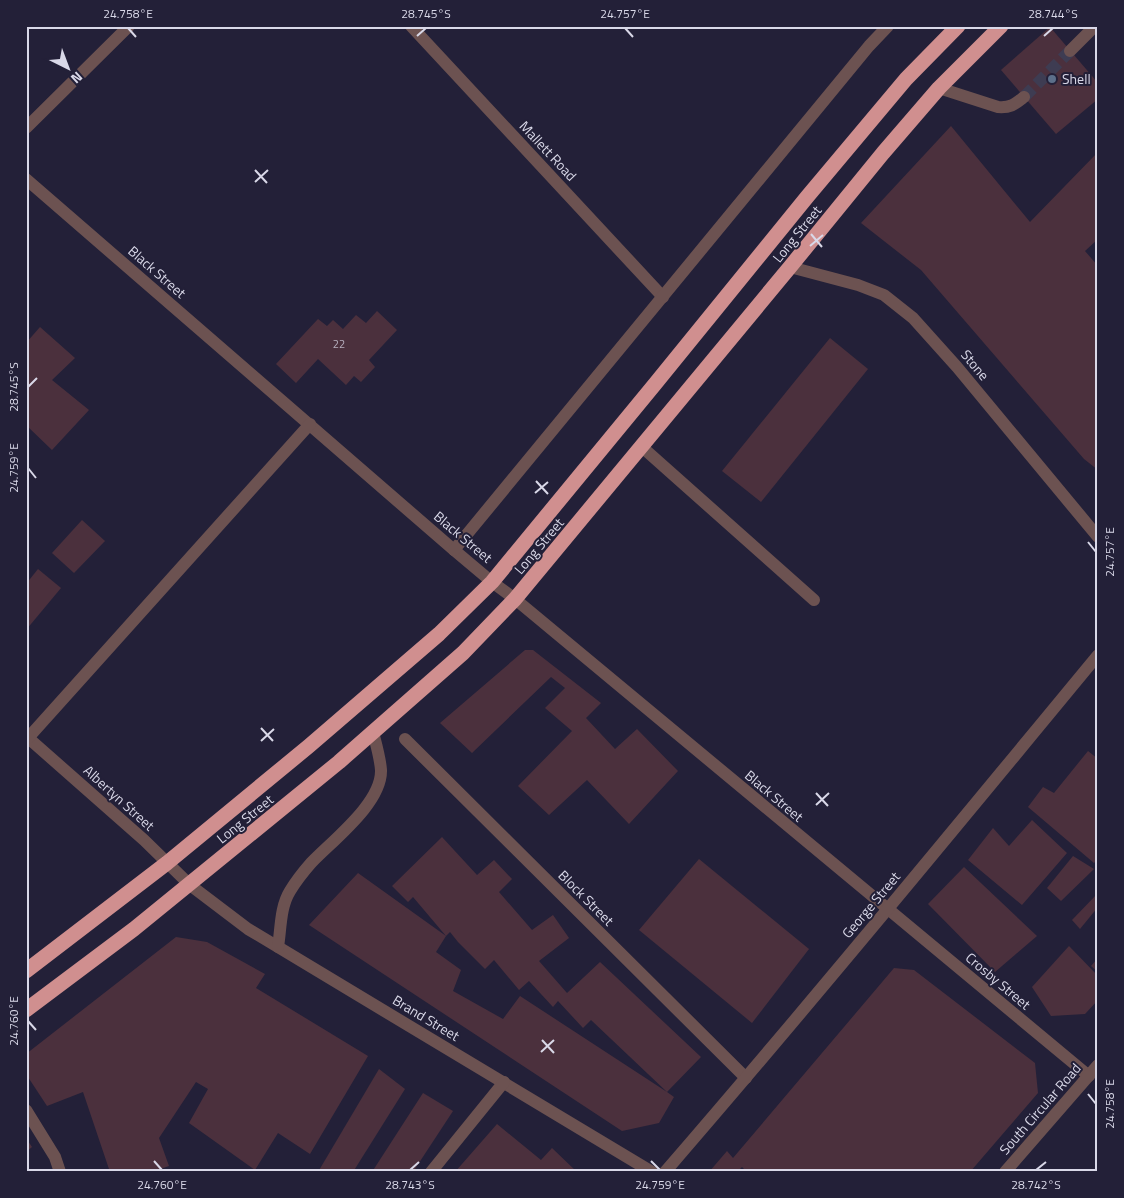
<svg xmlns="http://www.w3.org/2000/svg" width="1124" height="1198" viewBox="0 0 1124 1198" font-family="'Titillium Web',sans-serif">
  <rect width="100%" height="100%" fill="#232038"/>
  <g fill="#4b303d">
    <polygon points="1050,27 1098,83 1098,99 1056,134 1001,70"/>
    <polygon points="951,126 1030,222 1098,152 1098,239 1085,251 1098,266 1098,470 1084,459 921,270 861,223"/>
    <polygon points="377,311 397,330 369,360 375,367 361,382 354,376 346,385 318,359 296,383 276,364 318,319 327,326 333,320 343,329 356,315 366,323"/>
    <polygon points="40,327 75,358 52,380 89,410 52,450 26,425 26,343"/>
    <polygon points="830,338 868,369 761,502 722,471"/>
    <polygon points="82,520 105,541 74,573 52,553"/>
    <polygon points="38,569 61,588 26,630 26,584"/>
    <polygon points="525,650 533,650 601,703 586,718 615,749 637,729 678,771 629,824 587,780 549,815 518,786 572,731 545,708 565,688 551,677 472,753 440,723"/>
    <polygon points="1088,751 1098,759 1098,859 1094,863 1028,807 1043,787 1054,793"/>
    <polygon points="1032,820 1067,853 1022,905 968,860 993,828 1009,846"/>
    <polygon points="442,837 477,875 494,860 512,879 499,892 532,930 553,915 569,938 539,961 567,993 600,962 701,1057 667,1092 674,1097 659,1123 622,1131 309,925 358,873 446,936 436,952 461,970 453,991 503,1019 520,996 667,1092 591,1020 583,1028 558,1001 553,1007 529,981 519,990 494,960 485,969 458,942 450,932 446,936 413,897 408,902 392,886"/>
    <polygon points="1073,856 1094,869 1061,901 1047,888"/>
    <polygon points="699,859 809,949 752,1023 639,930"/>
    <polygon points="964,867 1037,936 995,972 928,904"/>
    <polygon points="1098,893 1098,907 1080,929 1072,920"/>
    <polygon points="176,937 207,942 265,974 256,988 368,1056 310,1154 278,1133 255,1170 189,1123 208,1089 196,1082 159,1138 169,1166 152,1172 110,1172 83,1092 47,1106 26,1074 26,1054"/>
    <polygon points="1069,946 1098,976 1098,1000 1085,1014 1051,1016 1032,987"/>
    <polygon points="1098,958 1098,972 1091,966"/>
    <polygon points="894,968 914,970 1035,1063 1038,1093 970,1172 747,1172 742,1167 737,1172 709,1172 727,1151 733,1158"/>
    <polygon points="379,1069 405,1089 353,1172 318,1172"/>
    <polygon points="423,1093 453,1111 413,1172 372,1172"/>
    <polygon points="497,1124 541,1160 552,1148 577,1172 455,1172"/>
    <polygon points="26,1138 32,1147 26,1152"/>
  </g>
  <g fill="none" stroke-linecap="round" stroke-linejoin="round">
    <polyline stroke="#3e3c52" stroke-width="12" stroke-dasharray="12 6" stroke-linecap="butt" points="1024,97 1070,51"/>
    <g stroke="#6c5251" stroke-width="12">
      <polyline points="411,26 663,297"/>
      <polyline points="1070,51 1095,26"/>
      <path d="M 939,88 L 998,107 C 1011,108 1015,104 1024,97"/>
      <polyline points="26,128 129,26"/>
      <polyline points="26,179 454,550 492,582 515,599 1089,1076"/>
      <polyline points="790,267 858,285 884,295 913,318 957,367 1098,537"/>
      <polyline points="642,447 814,600"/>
      <polyline points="454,550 869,46 888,26"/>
      <polyline points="26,736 144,840 190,885 248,929 652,1172"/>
      <polyline points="28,738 310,424"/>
      <polyline points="405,739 746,1078"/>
      <path d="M 278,947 C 281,929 280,907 290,891 C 296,881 304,871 311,863 C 333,840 382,803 381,770 C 380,757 376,744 373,732"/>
      <polyline points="26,1110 55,1157 60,1172"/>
      <polyline points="431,1172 504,1082"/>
      <path d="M 665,1172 C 812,1002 955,828 1098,655"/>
      <polyline points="1005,1172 1098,1065"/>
    </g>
    <g stroke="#d08f8f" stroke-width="15">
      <polyline points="26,971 167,863 309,746 439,634 492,582 655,384 807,197 906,79 958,26"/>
      <polyline points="26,1010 134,929 339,762 463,653 515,599 790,267 883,153 939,88 1001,26"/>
    </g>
  </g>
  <path fill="none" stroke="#d9d8e8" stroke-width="2" d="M 128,28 L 136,37M 625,28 L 633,37M 417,36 L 426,28M 1044,36 L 1053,28M 255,170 L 267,183M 255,182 L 268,170M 811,234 L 822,247M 810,246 L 823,235M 28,387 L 37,378M 28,468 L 36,478M 536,481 L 548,494M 535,493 L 548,482M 1088,542 L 1096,552M 261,728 L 273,741M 261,741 L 274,729M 816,793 L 828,806M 816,805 L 829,793M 28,1021 L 36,1030M 542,1040 L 554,1053M 541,1052 L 554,1040M 1088,1094 L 1096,1104M 154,1161 L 162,1170M 651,1161 L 660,1170M 410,1170 L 419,1162M 1036,1170 L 1046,1162"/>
  <circle fill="#5c6f8a" stroke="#232038" stroke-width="2" cx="1052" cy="79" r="5"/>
  <g text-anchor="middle" stroke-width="4" stroke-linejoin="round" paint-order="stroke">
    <g font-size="11" fill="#b6aebd">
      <text x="339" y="348">22</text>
    </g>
    <g font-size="14" fill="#d9d8e8" stroke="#232038" text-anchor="start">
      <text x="1062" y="84">Shell</text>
    </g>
    <g font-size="14" fill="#d9d8e8" stroke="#232038">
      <text transform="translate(548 151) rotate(47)" y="5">Mallett Road</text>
      <text transform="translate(797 234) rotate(-51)" y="5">Long Street</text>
      <text transform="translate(157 272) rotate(41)" y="5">Black Street</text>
      <text transform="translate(975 365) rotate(50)" y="5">Stone</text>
      <text transform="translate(463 537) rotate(40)" y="5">Black Street</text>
      <text transform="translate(539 546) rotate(-50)" y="5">Long Street</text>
      <text transform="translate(774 796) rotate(40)" y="5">Black Street</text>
      <text transform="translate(119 798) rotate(42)" y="5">Albertyn Street</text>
      <text transform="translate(245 819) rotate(-39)" y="5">Long Street</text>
      <text transform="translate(586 898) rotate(45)" y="5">Block Street</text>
      <text transform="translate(871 905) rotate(-50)" y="5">George Street</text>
      <text transform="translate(998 981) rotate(40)" y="5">Crosby Street</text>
      <text transform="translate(426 1018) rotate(31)" y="5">Brand Street</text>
      <text transform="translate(1040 1109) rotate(-49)" y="5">South Circular Road</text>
    </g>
  </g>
  <rect width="1124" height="1198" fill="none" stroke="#232038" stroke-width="55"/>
  <g transform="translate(68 68) rotate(138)" stroke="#232038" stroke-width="4" paint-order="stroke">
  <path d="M0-4L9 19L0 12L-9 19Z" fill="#d9d8e8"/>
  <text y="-8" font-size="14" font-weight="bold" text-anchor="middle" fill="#d9d8e8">N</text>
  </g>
  <rect x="28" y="28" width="1068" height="1142" fill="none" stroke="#d9d8e8" stroke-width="2"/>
  <g font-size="12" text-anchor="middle" fill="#d9d8e8">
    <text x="128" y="18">24.758°E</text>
    <text x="426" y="18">28.745°S</text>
    <text x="625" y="18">24.757°E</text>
    <text x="1053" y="18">28.744°S</text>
    <text transform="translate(14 387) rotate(-90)" y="4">28.745°S</text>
    <text transform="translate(14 468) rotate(-90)" y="4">24.759°E</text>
    <text transform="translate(1110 552) rotate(-90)" y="4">24.757°E</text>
    <text transform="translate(14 1021) rotate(-90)" y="4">24.760°E</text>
    <text transform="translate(1110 1104) rotate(-90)" y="4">24.758°E</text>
    <text x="162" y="1189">24.760°E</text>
    <text x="410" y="1189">28.743°S</text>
    <text x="660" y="1189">24.759°E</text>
    <text x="1036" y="1189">28.742°S</text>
  </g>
</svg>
